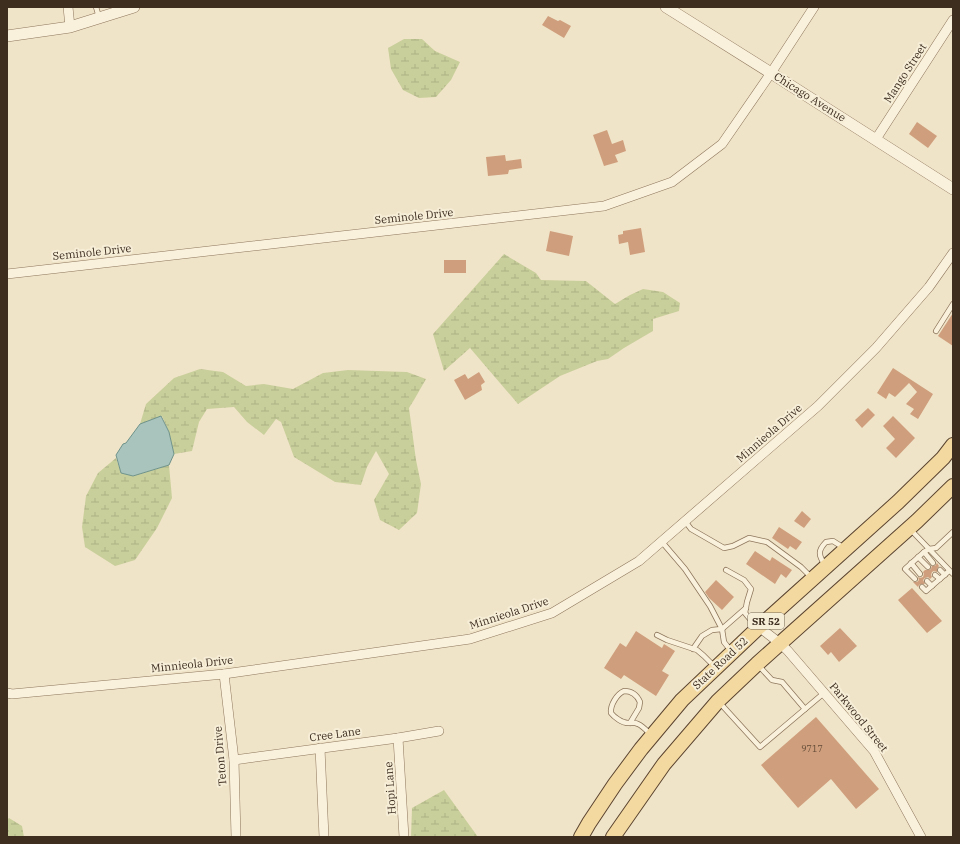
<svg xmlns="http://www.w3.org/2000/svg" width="960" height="844" viewBox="0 0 960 844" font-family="'IBM Plex Serif',serif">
  <defs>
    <pattern id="wetland-marsh" width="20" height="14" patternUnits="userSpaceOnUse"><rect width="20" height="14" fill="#c9cf9b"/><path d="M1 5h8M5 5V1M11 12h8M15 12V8" fill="none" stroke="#aeb285"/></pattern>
  </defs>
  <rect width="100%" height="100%" fill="#f0e4c8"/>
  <g fill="url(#wetland-marsh)">
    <polygon points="404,39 422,39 435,51 460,62 451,80 436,97 419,98 403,90 391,69 388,48"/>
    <polygon points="504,254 536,273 541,280 586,281 615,304 630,295 643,289 663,292 680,303 679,311 653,319 653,331 624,348 608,359 597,361 560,376 518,404 470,348 444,371 433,334"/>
    <polygon points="200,369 223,372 246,386 264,384 293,389 323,373 348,370 407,372 426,379 414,400 409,408 416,460 421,484 417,513 399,530 380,520 374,500 389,474 376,451 367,467 361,485 335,482 294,457 281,422 276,419 264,435 247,422 234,407 207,409 199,422 192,451 174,454 169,432 162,416 140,424 146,404 174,378"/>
    <polygon points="116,458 121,473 133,476 169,465 172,498 157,528 135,560 115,566 85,547 82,527 86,496 98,473"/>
    <polygon points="444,790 478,837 411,837 412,808"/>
    <polygon points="9,818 22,826 24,837 7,837 7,820"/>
  </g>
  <polygon fill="#a9c4bc" stroke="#6f938a" points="161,416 169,432 174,454 169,465 133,476 121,473 116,455 123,444 126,443 140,424"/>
  <g fill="#cf9f7d">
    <polygon points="548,16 558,21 560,20 571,26 564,38 542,25"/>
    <polygon points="917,122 937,136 928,148 909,134"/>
    <polygon points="607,130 612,144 623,140 626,151 615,155 618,162 604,166 593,135"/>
    <polygon points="505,155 506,161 521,159 522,168 509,170 508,174 488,176 486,157"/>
    <polygon points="641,228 645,252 630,255 628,242 619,244 618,235 623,234 623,231"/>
    <polygon points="550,231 573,236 569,256 546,251"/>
    <rect x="444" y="260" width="22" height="13"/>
    <polygon points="953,313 953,346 938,336"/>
    <polygon points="893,368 933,394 918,419 910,414 914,409 906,404 917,392 909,383 895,397 889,393 886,399 877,393"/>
    <polygon points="479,372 485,382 481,385 482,390 465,400 454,380 465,374 468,379"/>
    <polygon points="868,408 875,415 862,428 855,420"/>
    <polygon points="893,416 915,438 896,458 886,448 895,439 883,426"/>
    <polygon points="802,511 811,519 804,528 794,521"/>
    <polygon points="779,527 802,542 796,550 790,546 788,549 772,538"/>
    <polygon points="755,551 770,561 772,557 792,570 786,578 781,574 775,584 746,564"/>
    <polygon points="937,563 939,566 937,569 937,572 934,571 932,572 931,575 932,577 930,579 928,577 925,578 923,580 925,584 921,584 919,585 918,587 913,582 917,582 919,580 918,577 920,578 923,577 924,574 923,572 925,570 929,570 931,569 932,566 935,566"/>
    <polygon points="716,580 734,597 722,610 709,598 705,592"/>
    <polygon points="912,588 942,621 927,633 898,600"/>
    <polygon points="840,628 857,646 839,662 831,652 828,655 820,646"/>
    <polygon points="636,631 662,648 664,644 675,651 662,671 669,675 656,696 624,675 621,679 604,668 620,643 626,647"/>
    <polygon points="816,717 879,789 856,809 831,779 798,808 761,765"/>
  </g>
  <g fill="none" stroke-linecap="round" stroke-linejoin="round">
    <g stroke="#8d765c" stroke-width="6">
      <g id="service">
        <polyline points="96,7 99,17"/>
        <polyline points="936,331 953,304"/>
        <polyline points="685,521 691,529 724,548 733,546 749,538 767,542 801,567 811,577"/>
        <polyline points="910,529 953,574"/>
        <polyline points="662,542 685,569 710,606 722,629 724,642 731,651"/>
        <polyline points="924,552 933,563"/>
        <polyline points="918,557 928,567"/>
        <polyline points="911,563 920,574"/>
        <path d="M 825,565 C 818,555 818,550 826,542 L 833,541 L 844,548"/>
        <polyline points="726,570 744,580 751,589 747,602 745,613 750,619 757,626"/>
        <polyline points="940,570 945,575"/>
        <polyline points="935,575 940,579"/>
        <polyline points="915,579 905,569 924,552 929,549 936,548 953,532"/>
        <polyline points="927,581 932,586"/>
        <polyline points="922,587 926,591 949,571"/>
        <polyline points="657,635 667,640 697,650 704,656 714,666"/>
        <polyline points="693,649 702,636 712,630 722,629 746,608"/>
        <polyline points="758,665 772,680 782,682 805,709"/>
        <polyline points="719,702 760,747 824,693"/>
        <path d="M 630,723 L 639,708 L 640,702 C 637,695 631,691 624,691 C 617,694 610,705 611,713 C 614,717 622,723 628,723 C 632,723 634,722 638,724 C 643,726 647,731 651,735"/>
      </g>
    </g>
    <g stroke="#8d765c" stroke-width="10">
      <g id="minor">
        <polyline points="68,7 70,27"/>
        <polyline points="876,139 953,20"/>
        <polyline points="7,274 604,206 672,182 722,144 771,73 814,7"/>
        <polyline points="759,627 781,644 788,651 874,751 921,837"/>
        <polyline points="224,674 234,760 236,837"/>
        <polyline points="7,693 12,694 224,674 470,639 552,613 639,561 818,406 876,348 929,287 953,253"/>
        <polyline points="398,738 404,837"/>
        <polyline points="320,748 324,837"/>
        <polyline points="234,760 398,738 439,731"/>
      </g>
    </g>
    <g stroke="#8d765c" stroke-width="12">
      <g id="tertiary">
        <polyline points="666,7 771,73 953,189"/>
        <polyline points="7,36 70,27 134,7"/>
      </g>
    </g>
    <g stroke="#5b4430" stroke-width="16">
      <g id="primary">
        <polyline points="581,837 589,823 615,784 641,749 682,700 759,627 898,502 943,458 953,445"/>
        <polyline points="613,837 664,764 718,701 757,664 917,521 953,486"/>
      </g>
    </g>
    <use href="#service" stroke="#faf1dc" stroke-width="4.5"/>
    <use href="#minor" stroke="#faf1dc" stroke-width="9"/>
    <use href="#tertiary" stroke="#faf1dc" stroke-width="11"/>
    <use href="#primary" stroke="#f3d9a0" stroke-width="14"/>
  </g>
  <g text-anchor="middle" stroke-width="4" stroke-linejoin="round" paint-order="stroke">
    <g font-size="9" fill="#624a37">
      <text x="812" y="752">9717</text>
    </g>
    <rect fill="#f7eed8" stroke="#756857" stroke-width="1" x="748" y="613" width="36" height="16" rx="3"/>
    <g font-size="10" font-weight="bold" fill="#3d2e20">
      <text x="766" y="625">SR 52</text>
    </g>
    <g font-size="11" fill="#3d2e20" stroke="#f7eed8">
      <text transform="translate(905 73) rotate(-57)" y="4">Mango Street</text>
      <text transform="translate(810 97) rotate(32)" y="4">Chicago Avenue</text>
      <text transform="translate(414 216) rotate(-6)" y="4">Seminole Drive</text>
      <text transform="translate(92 252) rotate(-6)" y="4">Seminole Drive</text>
      <text transform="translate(769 433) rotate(-41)" y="4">Minnieola Drive</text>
      <text transform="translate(509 613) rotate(-18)" y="4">Minnieola Drive</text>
      <text transform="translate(720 663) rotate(-43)" y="4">State Road 52</text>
      <text transform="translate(192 664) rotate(-6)" y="4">Minnieola Drive</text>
      <text transform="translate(859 717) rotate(51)" y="4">Parkwood Street</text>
      <text transform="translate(335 734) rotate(-8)" y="4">Cree Lane</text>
      <text transform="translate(220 756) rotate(-95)" y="4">Teton Drive</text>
      <text transform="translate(390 788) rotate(-94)" y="4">Hopi Lane</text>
    </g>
  </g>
  <rect width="960" height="844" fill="none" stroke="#3d2e20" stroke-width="16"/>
</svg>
